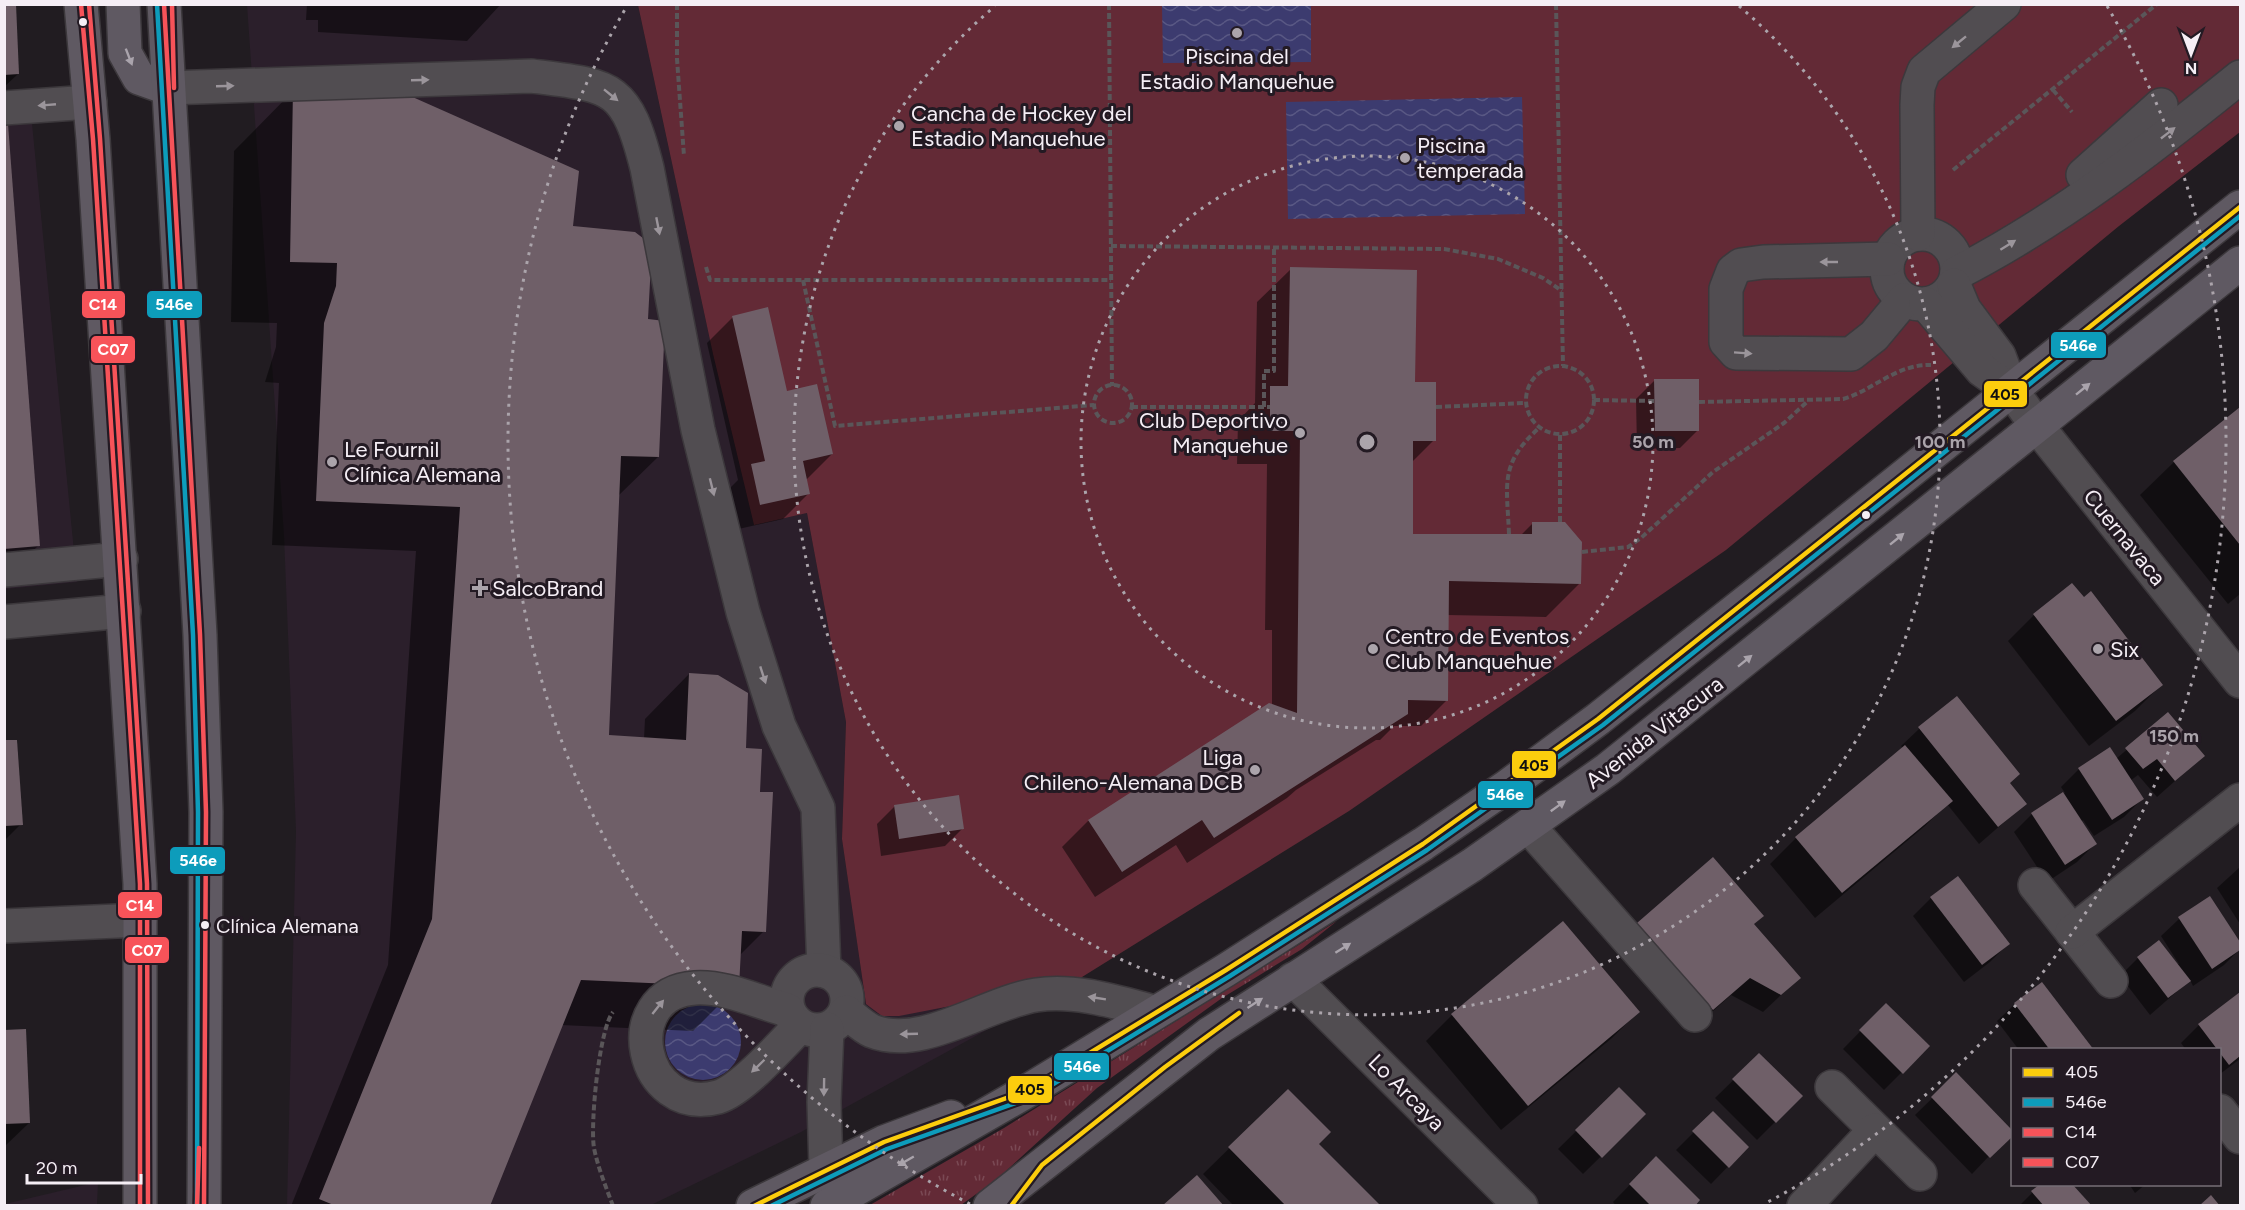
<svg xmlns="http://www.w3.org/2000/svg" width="2245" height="1210" viewBox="0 0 2245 1210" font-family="Figtree,sans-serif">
  <defs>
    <pattern id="grass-tufts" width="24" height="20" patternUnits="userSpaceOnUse" patternTransform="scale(1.5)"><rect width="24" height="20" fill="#632a36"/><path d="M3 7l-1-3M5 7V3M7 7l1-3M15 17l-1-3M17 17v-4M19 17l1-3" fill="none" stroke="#7a4954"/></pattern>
    <pattern id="water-waves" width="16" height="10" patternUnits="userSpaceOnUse" patternTransform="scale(1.5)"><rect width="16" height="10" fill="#3c3b6f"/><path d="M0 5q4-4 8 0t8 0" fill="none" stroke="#595884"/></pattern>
  </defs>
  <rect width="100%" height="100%" fill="#211c21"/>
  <g fill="#2b1f2b">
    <polygon points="247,5 638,5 713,354 754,525 807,513 846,722 842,839 866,1004 1074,982 801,1132 651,1205 287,1205 296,831 284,536"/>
    <polygon points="29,93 77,582 5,589 4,95"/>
    <polygon points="98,1182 97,1205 5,1205 5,1204"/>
  </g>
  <polygon fill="url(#grass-tufts)" points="1337,921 1302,949 1222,998 1097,1088 997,1179 961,1205 870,1205 1004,1128"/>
  <polygon fill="#632a36" points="638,5 2240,5 2240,132 2119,226 1726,550 1349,811 1074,982 899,1016 882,1016 866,1004 842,839 846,722 807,513 754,525 713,354"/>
  <g fill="url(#water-waves)">
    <polygon points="1162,5 1311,5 1311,62 1163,63"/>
    <polygon points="1522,97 1525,214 1288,219 1286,102"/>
    <circle cx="703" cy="1042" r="38"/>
  </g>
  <g fill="#0007">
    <polygon points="4,4 18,74 4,87"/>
    <polygon points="307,4 501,4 467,41 318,32 318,20 306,20"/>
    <polygon points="294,90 571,227 647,320 658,457 618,496 607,736 644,739 645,719 689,674 744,749 759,793 764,931 739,956 738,986 693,1031 561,1025 488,1206 291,1206 388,965 416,551 272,545 279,383 265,382 276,347 277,323 231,322 234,151"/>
    <polygon points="4,126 39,545 4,579"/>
    <polygon points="1291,269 1414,383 1434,440 1411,463 1412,535 1521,535 1532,524 1580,583 1546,617 1447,615 1447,700 1421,726 1394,726 1380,740 1376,740 1296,790 1287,798 1187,863 1176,845 1095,897 1062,847 1088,821 1272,705 1272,630 1265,630 1267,464 1237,464 1238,421 1255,403 1257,302"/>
    <polygon points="733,317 832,454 806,480 809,493 783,519 734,530 726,492 738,480 707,343"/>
    <polygon points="1654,381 1698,430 1680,448 1637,449 1636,399"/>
    <polygon points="2240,409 2240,594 2228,604 2140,495 2174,462"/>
    <polygon points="2034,615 2161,685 2135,711 2089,746 2008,641"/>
    <polygon points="1957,698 2008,784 2025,804 1979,844 1947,804 1925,826 1815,918 1770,864 1796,838 1903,748 1901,746 1919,729"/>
    <polygon points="2168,714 2203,756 2157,797 2138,775 2130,781 2142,799 2124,817 2094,836 2083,820 2081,822 2095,844 2077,862 2047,882 2014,832 2032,814 2065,793 2061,787 2079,769 2110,749 2116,759"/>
    <polygon points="15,741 21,824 4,841 4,742"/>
    <polygon points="895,806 962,829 945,846 881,856 877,824"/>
    <polygon points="2240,867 2240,924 2217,888"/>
    <polygon points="1931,898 2008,944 1990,962 1964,982 1913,916"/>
    <polygon points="2210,899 2240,945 2240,949 2224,965 2193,986 2190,980 2150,1015 2120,976 2138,958 2179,964 2161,936 2179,919"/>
    <polygon points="1638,924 1752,925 1799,978 1763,1012 1731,995 1695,1027 1620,941"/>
    <polygon points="2240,994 2240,1059 2220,1074 2220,1050 2186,1050 2181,1043 2199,1025"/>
    <polygon points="2015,1004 2092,1050 2019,1050 1997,1021"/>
    <polygon points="1886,1005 1928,1046 1884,1090 1843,1049"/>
    <polygon points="1638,1012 1612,1038 1501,1130 1426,1041 1452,1015"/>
    <polygon points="4,1031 29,1123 4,1147"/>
    <polygon points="1759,1055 1801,1096 1757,1140 1715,1098"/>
    <polygon points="1956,1075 2012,1132 1972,1174 1915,1115"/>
    <polygon points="1619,1089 1644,1114 1583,1174 1558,1149"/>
    <polygon points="1288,1091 1317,1144 1379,1206 1234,1206 1203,1174"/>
    <polygon points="1713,1113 1747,1147 1711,1184 1676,1150"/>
    <polygon points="1656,1158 1692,1206 1616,1206 1613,1202"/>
    <polygon points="2041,1184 2071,1184 2090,1206 2019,1206"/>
    <polygon points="2129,1184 2146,1184 2135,1193"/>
  </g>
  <g fill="#6f5f68">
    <polygon points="4,4 16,4 19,74 4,75"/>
    <polygon points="293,89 399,91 579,171 573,226 635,232 652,245 648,319 665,321 659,457 621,456 609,735 686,740 689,673 718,675 748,693 746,748 762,749 760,792 773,792 766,932 742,931 739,987 581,980 490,1206 336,1206 319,1199 432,919 460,507 316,501 324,323 336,286 337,263 290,262"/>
    <polygon points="8,124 40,546 4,549 4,125"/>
    <polygon points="1290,267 1417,270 1415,382 1436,382 1436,441 1413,441 1413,534 1532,534 1532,522 1565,522 1582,542 1581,584 1449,581 1448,701 1408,700 1408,714 1214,838 1202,820 1122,872 1088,820 1269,703 1297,713 1300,431 1270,431 1270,386 1288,386"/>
    <polygon points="768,307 787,391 817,384 833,454 803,461 810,494 760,505 751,464 765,461 732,316"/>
    <polygon points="1654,379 1699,379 1699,431 1655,431"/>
    <polygon points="2240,407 2240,545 2173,461"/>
    <polygon points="2072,583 2084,597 2091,591 2163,685 2116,721 2033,614"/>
    <polygon points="1957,696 2020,774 2010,783 2027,804 1998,827 1918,727"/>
    <polygon points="2168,712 2205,756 2175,781 2157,759 2143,769 2125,748"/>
    <polygon points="5,740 17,740 23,825 5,826"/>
    <polygon points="1905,745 1953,801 1842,893 1795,837"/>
    <polygon points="2110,747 2144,799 2112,820 2078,768"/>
    <polygon points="2063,792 2097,844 2065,865 2031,813"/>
    <polygon points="959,795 964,829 899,839 894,805"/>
    <polygon points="1713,857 1764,916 1754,924 1801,978 1781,995 1750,978 1713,1010 1637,923"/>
    <polygon points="1958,876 2010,944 1982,965 1930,897"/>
    <polygon points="2210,896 2240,942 2240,950 2212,969 2178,917"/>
    <polygon points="1563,921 1640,1012 1528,1106 1451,1014"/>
    <polygon points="2159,940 2191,981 2168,998 2137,957"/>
    <polygon points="2042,982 2094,1050 2050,1050 2014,1003"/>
    <polygon points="2240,992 2240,1056 2229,1065 2198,1024"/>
    <polygon points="1886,1003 1930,1046 1903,1074 1859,1030"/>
    <polygon points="26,1029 30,1123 4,1124 4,1030"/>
    <polygon points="1759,1053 1803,1096 1776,1123 1732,1079"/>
    <polygon points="1956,1072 2012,1130 2012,1137 1990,1158 1931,1097"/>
    <polygon points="1619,1087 1646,1114 1602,1158 1575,1130"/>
    <polygon points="1288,1089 1331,1132 1319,1144 1381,1206 1286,1206 1228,1147"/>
    <polygon points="1713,1111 1749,1147 1729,1168 1692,1131"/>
    <polygon points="1656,1156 1700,1200 1695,1206 1651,1206 1629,1184"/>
    <polygon points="1197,1175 1224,1206 1162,1206"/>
    <polygon points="2039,1185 2073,1185 2092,1206 2044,1206 2031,1191"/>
    <polygon points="2211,1195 2220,1206 2199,1206"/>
  </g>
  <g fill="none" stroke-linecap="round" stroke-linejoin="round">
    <g stroke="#3c383c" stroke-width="36">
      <g id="minor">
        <path d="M 167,88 L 532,76 C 613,86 626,85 647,168 L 698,430 L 743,612 L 779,726 L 818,808 L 824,971"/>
        <polyline points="4,108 90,102"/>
        <polyline points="2083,175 2161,105"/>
        <circle cx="1922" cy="269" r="35"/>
        <polyline points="1918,234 1917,105 1918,87 1924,71 2004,4"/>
        <polyline points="1888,259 1763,262 1741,265 1733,271 1726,289 1726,342 1736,353 1851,354 1874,336 1904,300"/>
        <path d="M 1957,273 C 2060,220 2151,149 2240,77"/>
        <polyline points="1954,285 1964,309 1999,356 2012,391 2037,426 2240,681"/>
        <polyline points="1926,304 1982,370 2006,387"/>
        <polyline points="4,570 121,559"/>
        <polyline points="4,622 124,611"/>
        <polyline points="1529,827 1695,1015"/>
        <polyline points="2035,885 2111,981"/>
        <polyline points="4,926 140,920"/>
        <polyline points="2072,932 2240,800"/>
        <circle cx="817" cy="1000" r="30"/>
        <polyline points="1293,979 1521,1206"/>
        <path d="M 787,1010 C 758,1002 725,986 695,988 C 615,993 640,1118 718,1097 C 742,1090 781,1045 800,1026"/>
        <path d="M 846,1012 C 854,1018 863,1027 872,1031 C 922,1051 985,1003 1036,995 C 1075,989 1116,1002 1154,1012"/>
        <polyline points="1832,1087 1920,1174"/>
        <polyline points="2220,1111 2240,1137"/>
        <polyline points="826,1168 824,1102 827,1029"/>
        <polyline points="1804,1206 1875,1130"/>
      </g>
    </g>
    <g stroke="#3c383c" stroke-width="36">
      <g id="major">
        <polyline points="81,4 93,139 140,884 140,1206"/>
        <polyline points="123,4 125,53 139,78 167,88"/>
        <polyline points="164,4 200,635 206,812 204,1206"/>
        <polyline points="753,1206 884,1142 951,1117"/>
        <polyline points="827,1206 1029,1090 1226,970 1423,844 1509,785 1598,719 1803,557 2240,207"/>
        <polyline points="990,1206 1209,1034 1472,865 1608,769 2240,263"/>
      </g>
    </g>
    <g stroke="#5a5659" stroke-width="4" stroke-dasharray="6 3" stroke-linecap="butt">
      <polyline points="677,4 677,59 684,156"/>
      <polyline points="1109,4 1112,386"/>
      <polyline points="1556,4 1563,366"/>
      <polyline points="2053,90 2072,112"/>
      <polyline points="1953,170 2157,4"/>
      <polyline points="1111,246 1444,249 1498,259 1543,278 1562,291"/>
      <polyline points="706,267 710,280 1111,280"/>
      <polyline points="803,280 835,426 1094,405"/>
      <circle cx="1560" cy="400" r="34"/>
      <circle cx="1113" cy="404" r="19"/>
      <polyline points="1594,400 1654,401"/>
      <path d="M 1699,402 L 1843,399 C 1874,390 1896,364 1931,365"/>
      <polyline points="1132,407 1270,407"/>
      <polyline points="1264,407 1264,371 1274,371 1274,247"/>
      <polyline points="1436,407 1525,403"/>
      <polyline points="1560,522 1560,435"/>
      <path d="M 1509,534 C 1507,484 1499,464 1539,428"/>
      <polyline points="1582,552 1628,547 1641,538 1713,472 1784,423 1808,401"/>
      <path d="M 613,1206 C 606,1187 598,1168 594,1148 C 590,1125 599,1029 613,1012"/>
    </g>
    <use href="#minor" stroke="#514d51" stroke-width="33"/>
    <use href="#major" stroke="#5f5962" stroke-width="33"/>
    <g stroke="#231a23" stroke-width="9">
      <g id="bus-1">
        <polyline points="754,1206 884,1142 1029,1090 1226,970 1423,844 1598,719 2240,207"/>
        <polyline points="1011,1206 1042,1165 1165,1067 1239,1013"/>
      </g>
    </g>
    <g stroke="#231a23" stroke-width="9">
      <g id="bus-2">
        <polyline points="157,4 193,635 198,812 197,1206"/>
        <polyline points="771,1206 887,1149 1032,1097 1230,976 1427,850 1603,725 2240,216"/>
      </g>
    </g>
    <g stroke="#231a23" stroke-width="9">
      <g id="bus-3">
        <polyline points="81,4 93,139 140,884 140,1206"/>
        <polyline points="164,4 200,635 206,812 204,1206"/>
      </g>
    </g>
    <g stroke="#231a23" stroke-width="9">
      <g id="bus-4">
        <polyline points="89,4 100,139 147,884 148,1206"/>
        <polyline points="172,4 174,88"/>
        <polyline points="197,1206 199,1148"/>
      </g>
    </g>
    <use href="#bus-1" stroke="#fccd0d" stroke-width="4.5"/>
    <use href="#bus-2" stroke="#0d9cbb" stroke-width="4.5"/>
    <use href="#bus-3" stroke="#f75359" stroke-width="4.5"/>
    <use href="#bus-4" stroke="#f75359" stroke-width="4.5"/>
  </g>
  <defs><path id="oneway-solid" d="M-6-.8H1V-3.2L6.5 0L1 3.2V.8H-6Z" transform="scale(1.5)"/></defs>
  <g fill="#9b959b">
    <use href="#oneway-solid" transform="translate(1959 42) rotate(141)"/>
    <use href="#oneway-solid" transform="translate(420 80) rotate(-2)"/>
    <use href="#oneway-solid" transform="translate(225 86) rotate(-2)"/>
    <use href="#oneway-solid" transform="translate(611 95) rotate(39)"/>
    <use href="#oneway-solid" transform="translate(47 105) rotate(175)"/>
    <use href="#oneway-solid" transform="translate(2168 133) rotate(-38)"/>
    <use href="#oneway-solid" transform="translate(658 226) rotate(79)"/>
    <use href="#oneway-solid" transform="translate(2008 245) rotate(-32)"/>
    <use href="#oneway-solid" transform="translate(1829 262) rotate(180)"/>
    <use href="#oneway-solid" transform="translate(1743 353) rotate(4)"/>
    <use href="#oneway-solid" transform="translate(712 487) rotate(76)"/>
    <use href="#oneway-solid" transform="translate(763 675) rotate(72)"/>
    <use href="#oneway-solid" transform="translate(1097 998) rotate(-171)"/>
    <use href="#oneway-solid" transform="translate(658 1007) rotate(-51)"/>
    <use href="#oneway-solid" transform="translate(909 1034) rotate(178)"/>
    <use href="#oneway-solid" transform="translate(758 1066) rotate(136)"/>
    <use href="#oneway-solid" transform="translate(824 1087) rotate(91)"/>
  </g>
  <g fill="#aaa4ac">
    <use href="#oneway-solid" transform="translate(129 57) rotate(69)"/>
    <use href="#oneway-solid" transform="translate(2083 389) rotate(-39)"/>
    <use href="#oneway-solid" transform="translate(1897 539) rotate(-39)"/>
    <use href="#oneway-solid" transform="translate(1745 661) rotate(-39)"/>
    <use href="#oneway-solid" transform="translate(1558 806) rotate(-36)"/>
    <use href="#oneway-solid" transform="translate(1343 948) rotate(-32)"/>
    <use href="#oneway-solid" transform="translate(1255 1003) rotate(-33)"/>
    <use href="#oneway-solid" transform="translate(906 1161) rotate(150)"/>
  </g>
  <g fill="none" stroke="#aba4ab" stroke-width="3" stroke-dasharray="3 6">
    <circle cx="1367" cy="442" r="286"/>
    <path d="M1739 6A573 573 0 1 1 995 6"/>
    <path d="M970 1204A859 859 0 0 1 627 6M2107 6A859 859 0 0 1 1764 1204"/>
  </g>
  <g fill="#f5eef5" stroke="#231a23" stroke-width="2">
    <circle cx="83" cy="22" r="5"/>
    <circle cx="1866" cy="515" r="5"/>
    <circle cx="205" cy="925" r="5"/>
  </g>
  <g fill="#aba4ab" stroke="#231a23" stroke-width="2">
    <circle cx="1237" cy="33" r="6"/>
    <circle cx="899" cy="126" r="6"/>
    <circle cx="1405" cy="158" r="6"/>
    <circle cx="1300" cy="433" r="6"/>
    <circle cx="332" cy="462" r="6"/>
    <path d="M477 579h6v6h6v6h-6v6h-6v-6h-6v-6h6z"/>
    <circle cx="1373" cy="649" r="6"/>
    <circle cx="2098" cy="649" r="6"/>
    <circle cx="1255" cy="770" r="6"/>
  </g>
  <g text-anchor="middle" stroke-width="6" stroke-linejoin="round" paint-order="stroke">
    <g font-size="20" fill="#f5eef5" stroke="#231a23" text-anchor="start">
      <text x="216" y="933">Clínica Alemana</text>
    </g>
    <g font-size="22" fill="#f5eef5" stroke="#231a23" text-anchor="start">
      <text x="1237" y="64" text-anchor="middle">Piscina del<tspan x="1237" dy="25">Estadio Manquehue</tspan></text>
      <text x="911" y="121">Cancha de Hockey del<tspan x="911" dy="25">Estadio Manquehue</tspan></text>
      <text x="1417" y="153">Piscina<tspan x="1417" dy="25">temperada</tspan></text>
      <text x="1288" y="428" text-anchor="end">Club Deportivo<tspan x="1288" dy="25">Manquehue</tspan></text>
      <text x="344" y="457">Le Fournil<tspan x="344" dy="25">Clínica Alemana</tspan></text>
      <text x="492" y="596">SalcoBrand</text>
      <text x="1385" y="644">Centro de Eventos<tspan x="1385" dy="25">Club Manquehue</tspan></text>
      <text x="2110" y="657">Six</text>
      <text x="1243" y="765" text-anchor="end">Liga<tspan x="1243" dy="25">Chileno-Alemana DCB</tspan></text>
    </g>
    <g font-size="22" fill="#f5eef5" stroke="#231a23">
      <text transform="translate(2125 537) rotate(51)" y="8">Cuernavaca</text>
      <text transform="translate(1654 732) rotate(-38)" y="8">Avenida Vitacura</text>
      <text transform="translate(1407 1092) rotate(45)" y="8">Lo Arcaya</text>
    </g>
  </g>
  <circle cx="1367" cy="442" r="9" fill="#aba4ab" stroke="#231a23" stroke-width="3"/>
  <g font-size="18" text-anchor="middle" font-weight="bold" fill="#aba4ab" stroke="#231a23" stroke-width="6" stroke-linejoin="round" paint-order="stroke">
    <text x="1653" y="448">50 m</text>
    <text x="1940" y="448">100 m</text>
    <text x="2174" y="742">150 m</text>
  </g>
  <g stroke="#231a23" stroke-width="2">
    <rect x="81" y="290" width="45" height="29" rx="6" fill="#f75359"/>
    <rect x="146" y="290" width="57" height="29" rx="6" fill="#0d9cbb"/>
    <rect x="2050" y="331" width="57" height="28" rx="6" fill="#0d9cbb"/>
    <rect x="90" y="335" width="46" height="29" rx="6" fill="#f75359"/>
    <rect x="1983" y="380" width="45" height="28" rx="6" fill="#fccd0d"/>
    <rect x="1511" y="750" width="46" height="29" rx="6" fill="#fccd0d"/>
    <rect x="1477" y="780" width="57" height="29" rx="6" fill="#0d9cbb"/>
    <rect x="169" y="846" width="57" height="29" rx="6" fill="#0d9cbb"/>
    <rect x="117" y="891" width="46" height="28" rx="6" fill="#f75359"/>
    <rect x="124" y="936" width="46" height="28" rx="6" fill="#f75359"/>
    <rect x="1053" y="1052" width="57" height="29" rx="6" fill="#0d9cbb"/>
    <rect x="1007" y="1075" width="46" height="29" rx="6" fill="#fccd0d"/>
  </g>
  <g font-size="16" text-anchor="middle" font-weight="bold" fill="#fff">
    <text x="103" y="310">C14</text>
    <text x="174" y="310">546e</text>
    <text x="2078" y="351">546e</text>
    <text x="113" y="355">C07</text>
    <text x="1505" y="800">546e</text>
    <text x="198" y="866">546e</text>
    <text x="140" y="911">C14</text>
    <text x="147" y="956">C07</text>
    <text x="1082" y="1072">546e</text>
  </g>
  <g font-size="16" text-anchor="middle" font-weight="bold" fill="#111">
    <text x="2005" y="400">405</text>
    <text x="1534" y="771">405</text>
    <text x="1030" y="1095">405</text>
  </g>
  <rect width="2245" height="1210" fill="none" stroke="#f5eef5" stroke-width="12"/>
  <rect x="2011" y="1048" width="210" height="138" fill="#231a23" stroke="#776f77" stroke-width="1.5"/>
  <rect x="2023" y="1068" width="30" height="9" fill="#fccd0d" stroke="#776f77" stroke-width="1.5"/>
  <text x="2065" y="1078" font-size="18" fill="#f5eef5">405</text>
  <rect x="2023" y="1098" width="30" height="9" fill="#0d9cbb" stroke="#776f77" stroke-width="1.5"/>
  <text x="2065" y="1108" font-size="18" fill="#f5eef5">546e</text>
  <rect x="2023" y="1128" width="30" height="9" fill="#f75359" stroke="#776f77" stroke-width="1.5"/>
  <text x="2065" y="1138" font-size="18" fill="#f5eef5">C14</text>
  <rect x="2023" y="1158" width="30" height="9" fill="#f75359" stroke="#776f77" stroke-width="1.5"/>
  <text x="2065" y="1168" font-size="18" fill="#f5eef5">C07</text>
  <g transform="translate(2191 54) rotate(180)" stroke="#231a23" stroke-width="4.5" paint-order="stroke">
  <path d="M0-4.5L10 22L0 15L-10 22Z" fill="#f5eef5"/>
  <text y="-9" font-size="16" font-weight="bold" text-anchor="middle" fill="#f5eef5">N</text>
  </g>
  <path d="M27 1174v9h114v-9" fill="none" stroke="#f5eef5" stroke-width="3"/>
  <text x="36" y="1174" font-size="18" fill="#f5eef5" stroke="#231a23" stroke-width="4.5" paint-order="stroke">20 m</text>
</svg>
